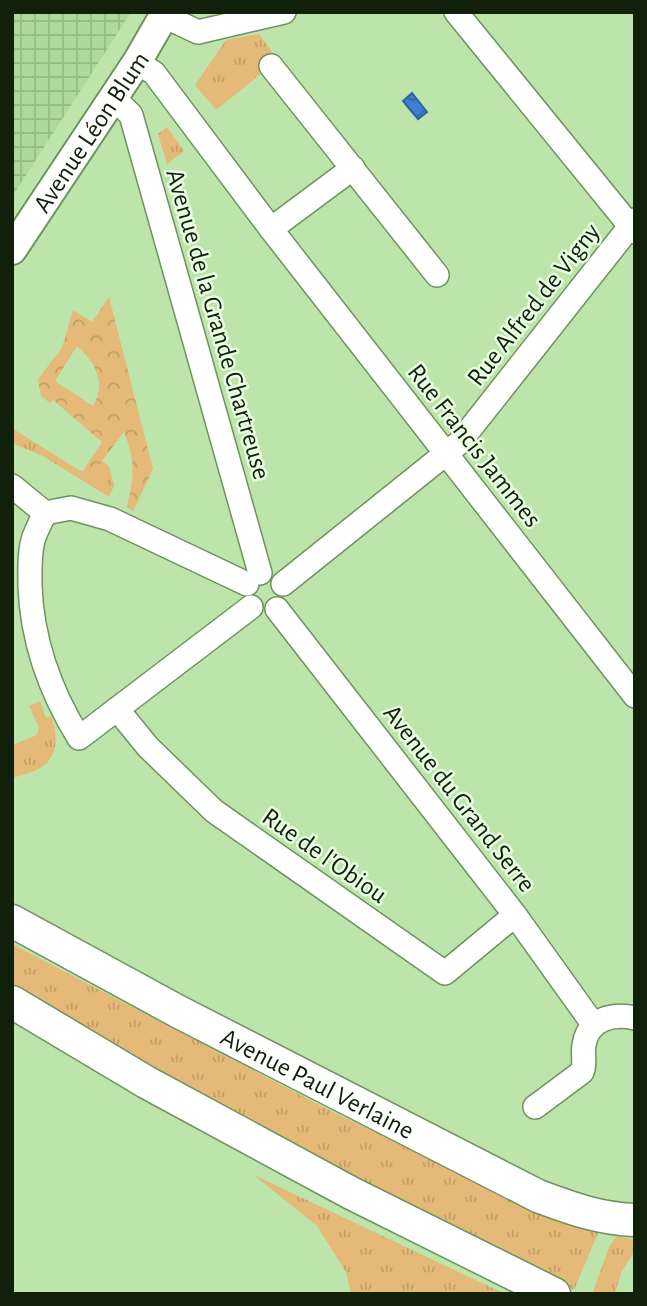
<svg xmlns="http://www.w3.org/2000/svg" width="647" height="1306" viewBox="0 0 647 1306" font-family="'Alegreya Sans',sans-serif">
  <defs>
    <pattern id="industrial-grid" width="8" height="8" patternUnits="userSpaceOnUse" patternTransform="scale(1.75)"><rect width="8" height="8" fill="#afd99b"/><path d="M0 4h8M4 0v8" fill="none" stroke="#96ba84"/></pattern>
    <pattern id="grass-tufts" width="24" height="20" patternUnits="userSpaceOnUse" patternTransform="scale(1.75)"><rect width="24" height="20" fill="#e5b978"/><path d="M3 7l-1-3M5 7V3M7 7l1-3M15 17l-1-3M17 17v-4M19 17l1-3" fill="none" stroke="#c39f66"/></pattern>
    <pattern id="forest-crowns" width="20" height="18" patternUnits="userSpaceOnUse" patternTransform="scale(1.75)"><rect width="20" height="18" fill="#e5b978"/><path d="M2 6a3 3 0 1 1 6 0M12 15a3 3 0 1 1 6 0" fill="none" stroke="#c39f66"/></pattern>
    <pattern id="water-waves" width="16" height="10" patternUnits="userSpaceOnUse" patternTransform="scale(1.75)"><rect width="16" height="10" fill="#3f7fd3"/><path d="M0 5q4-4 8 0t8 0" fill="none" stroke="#3368a9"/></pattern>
  </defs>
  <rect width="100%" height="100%" fill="#bce4ab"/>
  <polygon fill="url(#industrial-grid)" points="12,12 131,12 12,197"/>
  <g fill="url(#grass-tufts)">
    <polygon points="259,34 278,60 216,110 195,85 226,40"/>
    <polygon points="167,127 184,151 167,164 158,134"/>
    <polygon points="12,428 93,479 102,461 109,466 114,486 109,497 43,456 12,443"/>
    <path d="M 40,701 L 46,718 L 51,716 C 58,733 59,757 40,768 C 32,773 21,775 12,778 L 12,745 L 37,735 L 39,727 L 29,706 Z"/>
    <polygon points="12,944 327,1109 561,1222 599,1231 574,1290 233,1112 12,986"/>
    <polygon points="254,1175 505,1294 351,1294 346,1272 317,1226"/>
    <polygon points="617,1236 635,1240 635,1250 621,1273 615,1294 592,1294 610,1245"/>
  </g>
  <path fill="url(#forest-crowns)" fill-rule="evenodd" d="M 109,297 L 153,469 L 133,511 L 127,507 C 134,476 136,462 124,432 L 102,461 L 93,479 L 80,471 L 83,471 L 102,442 L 53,400 L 50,403 L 41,396 L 38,379 L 62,348 L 73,310 L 92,322 ZM 77,346 C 95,362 107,383 93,406 L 55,381 Z"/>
  <polygon fill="url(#water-waves)" stroke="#316297" stroke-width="2" points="412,93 427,112 418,119 403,101"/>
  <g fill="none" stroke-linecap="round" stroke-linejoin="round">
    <g stroke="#6e935e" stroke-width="26">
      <g id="minor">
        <polyline points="456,12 635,232"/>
        <polyline points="164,16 198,32 284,12"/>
        <polyline points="137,62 154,73 271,229 635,696"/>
        <polyline points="271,66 437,275"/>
        <polyline points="113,97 131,115 260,573"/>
        <polyline points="271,229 353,168"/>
        <polyline points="12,486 45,513 71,508 110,519 247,584"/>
        <path d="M 45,513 C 41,521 37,529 34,537 C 29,552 30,570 30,586 C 32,641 50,691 79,738 L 251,607"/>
        <polyline points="283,584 459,443 635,220"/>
        <polyline points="277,609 515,915 593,1024"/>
        <polyline points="117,709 148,747 214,811 445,973 515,915"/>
        <path d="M 535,1107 L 582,1072 C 586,1063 582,1054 584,1045 C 588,1019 612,1013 635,1018"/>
      </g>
    </g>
    <g stroke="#6e935e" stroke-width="32">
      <g id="tertiary">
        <path id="s1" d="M 12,250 L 137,62 L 166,12"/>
      </g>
    </g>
    <g stroke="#6e935e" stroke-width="35">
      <g id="secondary">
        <path id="s2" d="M 12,921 L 179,1012 L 538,1196 C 570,1208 600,1219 635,1220"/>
        <polyline points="12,1002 146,1082 351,1193 554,1294"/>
      </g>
    </g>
    <use href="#minor" stroke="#fff" stroke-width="23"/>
    <use href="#tertiary" stroke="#fff" stroke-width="28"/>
    <use href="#secondary" stroke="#fff" stroke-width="32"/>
  </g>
  <g text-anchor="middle" stroke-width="5" stroke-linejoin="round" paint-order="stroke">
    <g font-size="26" fill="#11200b" stroke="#eafee1">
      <text dy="9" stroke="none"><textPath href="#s1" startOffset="142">Avenue Léon Blum</textPath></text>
      <text transform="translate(533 304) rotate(-52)" y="9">Rue Alfred de Vigny</text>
      <text transform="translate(219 324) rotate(74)" y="9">Avenue de la Grande Chartreuse</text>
      <text transform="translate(475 445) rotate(52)" y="9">Rue Francis Jammes</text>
      <text transform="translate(460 798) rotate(52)" y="9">Avenue du Grand Serre</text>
      <text transform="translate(325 855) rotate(35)" y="9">Rue de l'Obiou</text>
      <text dy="9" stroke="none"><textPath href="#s2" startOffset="346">Avenue Paul Verlaine</textPath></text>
    </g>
  </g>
  <rect width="647" height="1306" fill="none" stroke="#11200b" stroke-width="28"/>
</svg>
